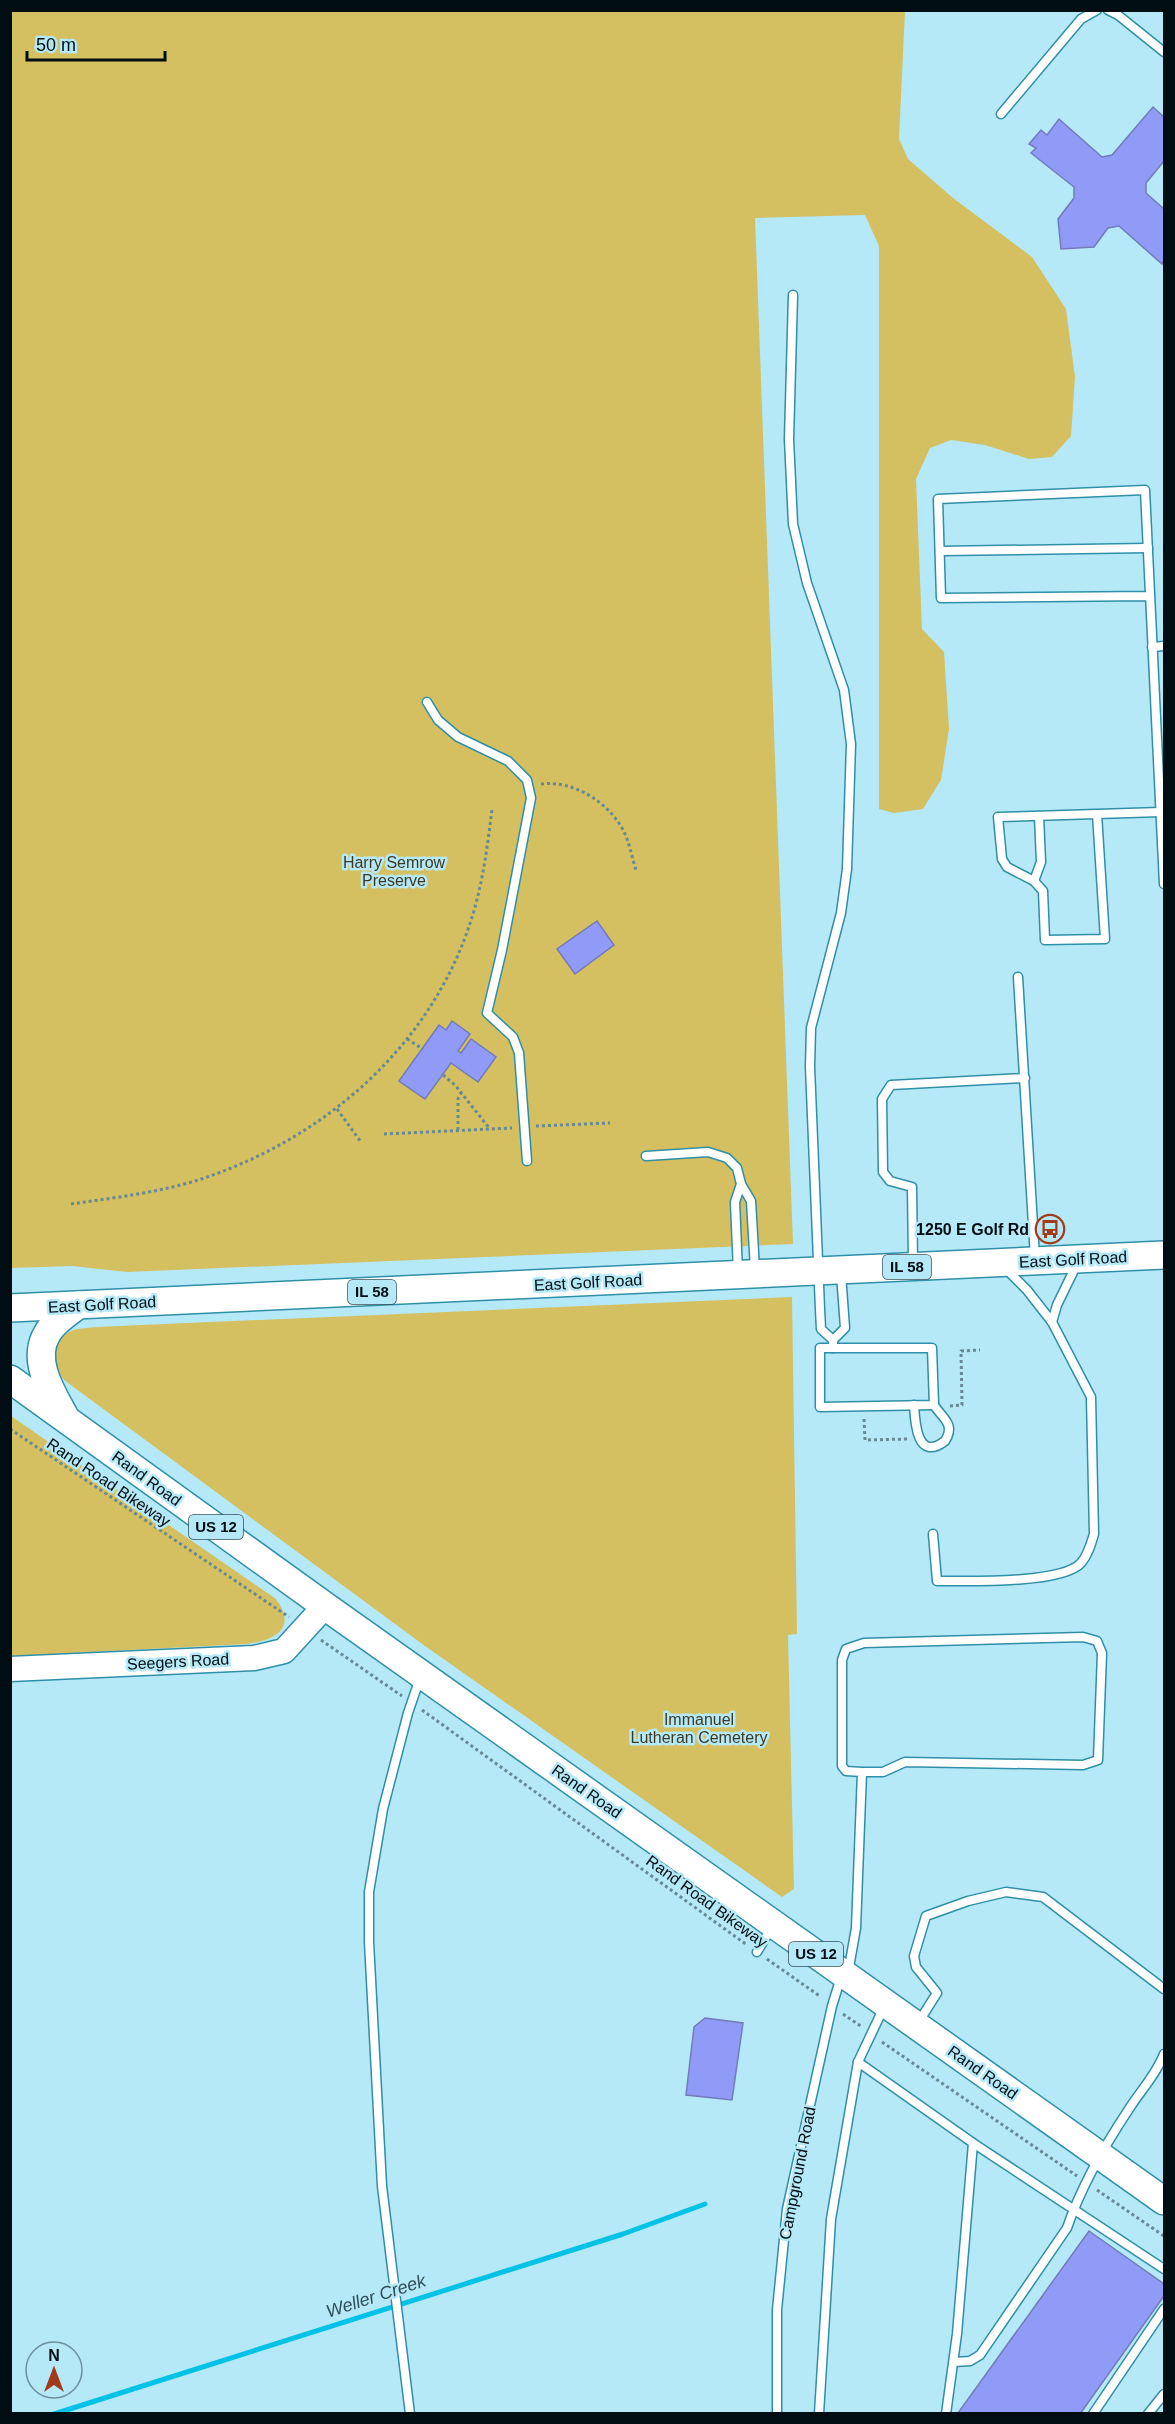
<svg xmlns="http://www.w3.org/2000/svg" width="1175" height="2424" viewBox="0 0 1175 2424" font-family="Arial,sans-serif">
  <rect width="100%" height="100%" fill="#b5e9f8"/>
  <g fill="#d4c061">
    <polygon points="10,11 905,11 899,139 908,159 953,198 1032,257 1066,309 1075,377 1071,436 1052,457 1029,459 985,445 951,440 930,448 916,479 922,629 944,652 949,729 941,780 923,809 894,813 879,809 879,246 865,215 755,218 793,1244 127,1272 72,1266 11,1268"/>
    <path d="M 792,1297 L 797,1634 L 788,1635 L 794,1889 L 782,1897 L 425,1646 L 64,1380 C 51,1364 49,1342 71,1331 C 78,1328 88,1328 96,1327 Z"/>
    <path d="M 11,1416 L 276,1599 C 298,1629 274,1640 247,1644 L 11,1656 Z"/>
  </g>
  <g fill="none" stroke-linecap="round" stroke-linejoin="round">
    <polyline stroke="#00c2e6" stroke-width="5" points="54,2414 623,2234 705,2204"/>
  </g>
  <g fill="#909af7" stroke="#737bb9" stroke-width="1.5">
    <polygon points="1153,107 1164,117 1164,161 1146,183 1146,193 1164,209 1164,260 1162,264 1119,226 1108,228 1094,247 1061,249 1058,219 1074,198 1074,187 1031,153 1036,148 1029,144 1041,130 1047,135 1059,119 1102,157 1112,155"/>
    <polygon points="597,921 614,945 575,974 557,949"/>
    <polygon points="452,1021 470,1034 458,1051 461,1053 471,1039 496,1057 478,1082 451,1063 425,1099 399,1081 439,1025 446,1030"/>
    <polygon points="705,2018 743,2023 732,2100 686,2095 694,2027"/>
    <polygon points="1089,2231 1164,2284 1164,2296 1080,2414 958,2413"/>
  </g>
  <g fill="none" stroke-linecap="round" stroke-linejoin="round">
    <g stroke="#2e8fa7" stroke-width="11">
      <g id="lane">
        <polyline points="1108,10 1118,15 1164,52"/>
        <polyline points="1001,114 1081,19 1097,10"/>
        <polyline points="793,295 789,439 793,524 807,583 844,690 851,744 847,869 841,913 811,1028 810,1067 820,1309 821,1329 833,1340 833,1348"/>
        <polyline points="940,551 1148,548"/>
        <polyline points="1150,596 941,598 938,499 1145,490 1164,884"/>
        <polyline points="1152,647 1164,646"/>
        <polyline points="427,702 438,720 458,737 508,761 527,780 531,798 502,950 487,1013 513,1037 519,1053 527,1161"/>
        <polyline points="1097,814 1105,939 1045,940 1043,891 1034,881 1007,867 1002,859 998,817 1161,812"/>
        <polyline points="1034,881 1041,862 1039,816"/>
        <polyline points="1018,977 1035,1258"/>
        <polyline points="646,1156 708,1152 727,1158 737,1168 741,1184 751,1201 755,1269"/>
        <polyline points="913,1262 912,1187 890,1181 883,1172 882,1099 891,1085 1025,1078"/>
        <polyline points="738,1272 735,1202 741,1184"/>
        <polyline points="1052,1322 1057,1305 1077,1264"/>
        <polyline points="833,1340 845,1328 841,1274"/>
        <polygon points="820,1348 932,1348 934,1405 820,1407"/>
        <path d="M 914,1405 C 915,1423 917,1462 945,1441 C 956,1424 942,1418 934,1405"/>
        <path d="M 933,1534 L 937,1581 C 967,1581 1062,1584 1081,1563 C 1088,1555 1091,1544 1094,1534 L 1091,1397 L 1052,1322 L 1027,1290 L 1006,1269"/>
        <polyline points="757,1952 772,1927"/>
        <polyline points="848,1973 856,1928 862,1772 883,1772 905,1762 1083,1765 1098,1760 1102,1653 1097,1641 1083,1637 864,1643 846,1649 842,1660 842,1766 846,1771 862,1772"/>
        <polyline points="918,2023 937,1993 916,1967 914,1956 926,1916 968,1901 1006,1892 1043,1897 1164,1989"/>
        <polyline points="858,2062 973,2143 957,2334 946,2414"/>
        <polyline points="973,2143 1164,2269"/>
        <path d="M 954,2362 L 970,2361 L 980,2355 L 1067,2228 C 1081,2187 1105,2145 1129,2109 C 1141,2090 1156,2075 1164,2054"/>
        <polyline points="410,2414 382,2186 369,1942 369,1892 383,1809 408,1713 420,1678"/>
        <polyline points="777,2414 777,2310 787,2209 832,2006 841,1977"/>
        <polyline points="819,2414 831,2219 858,2062 884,2007"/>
        <polyline points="1093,2414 1164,2309"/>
        <polyline points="1148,2414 1164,2394"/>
      </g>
    </g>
    <g stroke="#2e8fa7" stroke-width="27">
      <polyline id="secondary" points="10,1669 254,1658 284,1651 325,1606"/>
    </g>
    <g stroke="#2e8fa7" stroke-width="30">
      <g id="primary">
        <polyline points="10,1308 1164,1255"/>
        <polyline points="10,1379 325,1606 1164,2201"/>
        <path d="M 64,1415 C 52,1393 31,1360 47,1334 C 53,1322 68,1313 78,1305"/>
      </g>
    </g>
    <g stroke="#668994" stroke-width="3" stroke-dasharray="3 3" stroke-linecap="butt">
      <path d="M 541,784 C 574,780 611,803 625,834 C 630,845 632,858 636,870"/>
      <polyline points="407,1039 423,1049"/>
      <polyline points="443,1075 455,1085 490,1129"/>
      <polyline points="337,1109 361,1142"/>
      <polyline points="536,1126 610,1123"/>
      <polyline points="458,1130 458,1099 461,1093"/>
      <polyline points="384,1134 512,1128"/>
      <path d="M 71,1204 C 112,1198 155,1193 195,1181 C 326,1140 438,1041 475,907 C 484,874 488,842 492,809"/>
      <polyline points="950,1406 962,1405 961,1351 980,1350"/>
      <polyline points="864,1419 865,1440 907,1439"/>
      <polyline points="10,1429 289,1617"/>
      <polyline points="321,1640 402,1696"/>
      <polyline points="422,1710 747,1945"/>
      <polyline points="767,1959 821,1997"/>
      <polyline points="843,2014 862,2027"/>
      <polyline points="882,2042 1077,2176"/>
      <polyline points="1097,2190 1164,2236"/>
    </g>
    <use href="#lane" stroke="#fff" stroke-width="8"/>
    <use href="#secondary" stroke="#fff" stroke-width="24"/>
    <use href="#primary" stroke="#fff" stroke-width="27"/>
  </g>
  <defs>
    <g id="bus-ring" transform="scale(1.5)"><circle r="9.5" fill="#b5e9f8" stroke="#a23b19" stroke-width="1.5"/><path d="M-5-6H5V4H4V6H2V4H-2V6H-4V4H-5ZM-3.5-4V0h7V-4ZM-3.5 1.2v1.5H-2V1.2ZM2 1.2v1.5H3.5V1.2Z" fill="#a23b19"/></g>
  </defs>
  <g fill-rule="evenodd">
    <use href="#bus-ring" x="1050" y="1229"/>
  </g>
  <g text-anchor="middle" stroke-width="5" stroke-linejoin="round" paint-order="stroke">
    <g fill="#b5e9f8" stroke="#365058" stroke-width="1.5">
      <rect x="883" y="1255" width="48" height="24" rx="4.5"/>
      <rect x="348" y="1280" width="48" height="24" rx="4.5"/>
      <rect x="189" y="1515" width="54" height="24" rx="4.5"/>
      <rect x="789" y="1942" width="54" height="24" rx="4.5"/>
    </g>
    <g font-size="15" font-weight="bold" fill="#000e13">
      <text x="907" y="1272">IL 58</text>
      <text x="372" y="1297">IL 58</text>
      <text x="216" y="1532">US 12</text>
      <text x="816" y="1959">US 12</text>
    </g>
    <g font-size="16" fill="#3e3920" stroke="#b5e9f8">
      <text x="394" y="868">Harry Semrow<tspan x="394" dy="18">Preserve</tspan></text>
      <text x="699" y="1725">Immanuel<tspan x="699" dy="18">Lutheran Cemetery</tspan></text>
    </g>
    <g font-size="16" font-weight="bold" fill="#000e13" stroke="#b5e9f8" text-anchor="end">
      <text x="1029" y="1235">1250 E Golf Rd</text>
    </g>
    <g font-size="16" fill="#000e13" stroke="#b5e9f8">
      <text transform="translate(1073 1259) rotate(-3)" y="6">East Golf Road</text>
      <text transform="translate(588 1282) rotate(-3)" y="6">East Golf Road</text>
      <text transform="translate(102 1304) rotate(-3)" y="6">East Golf Road</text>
      <text transform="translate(147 1478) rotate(36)" y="6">Rand Road</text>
      <text transform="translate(109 1482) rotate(34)" y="6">Rand Road Bikeway</text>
      <text transform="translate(178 1661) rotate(-3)" y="6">Seegers Road</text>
      <text transform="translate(587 1791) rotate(35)" y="6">Rand Road</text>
      <text transform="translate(707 1901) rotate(36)" y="6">Rand Road Bikeway</text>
      <text transform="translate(983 2072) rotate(35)" y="6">Rand Road</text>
      <text transform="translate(797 2173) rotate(-79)" y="6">Campground Road</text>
    </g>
    <g font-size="18" font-style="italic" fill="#2f4f58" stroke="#b5e9f8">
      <text transform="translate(376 2296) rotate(-18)" y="6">Weller Creek</text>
    </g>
  </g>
  <rect width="1175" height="2424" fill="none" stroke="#000e13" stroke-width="24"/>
  <g transform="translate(54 2370)"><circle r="28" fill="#b5e9f8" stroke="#6d919c" stroke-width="1.5"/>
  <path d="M0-4.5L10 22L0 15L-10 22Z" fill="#a23b19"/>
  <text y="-9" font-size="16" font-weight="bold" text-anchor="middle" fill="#000e13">N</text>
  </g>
  <path d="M27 51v9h138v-9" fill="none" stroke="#000e13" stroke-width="3"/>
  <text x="36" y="51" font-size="18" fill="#000e13" stroke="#b5e9f8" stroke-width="4.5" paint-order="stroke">50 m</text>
</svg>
